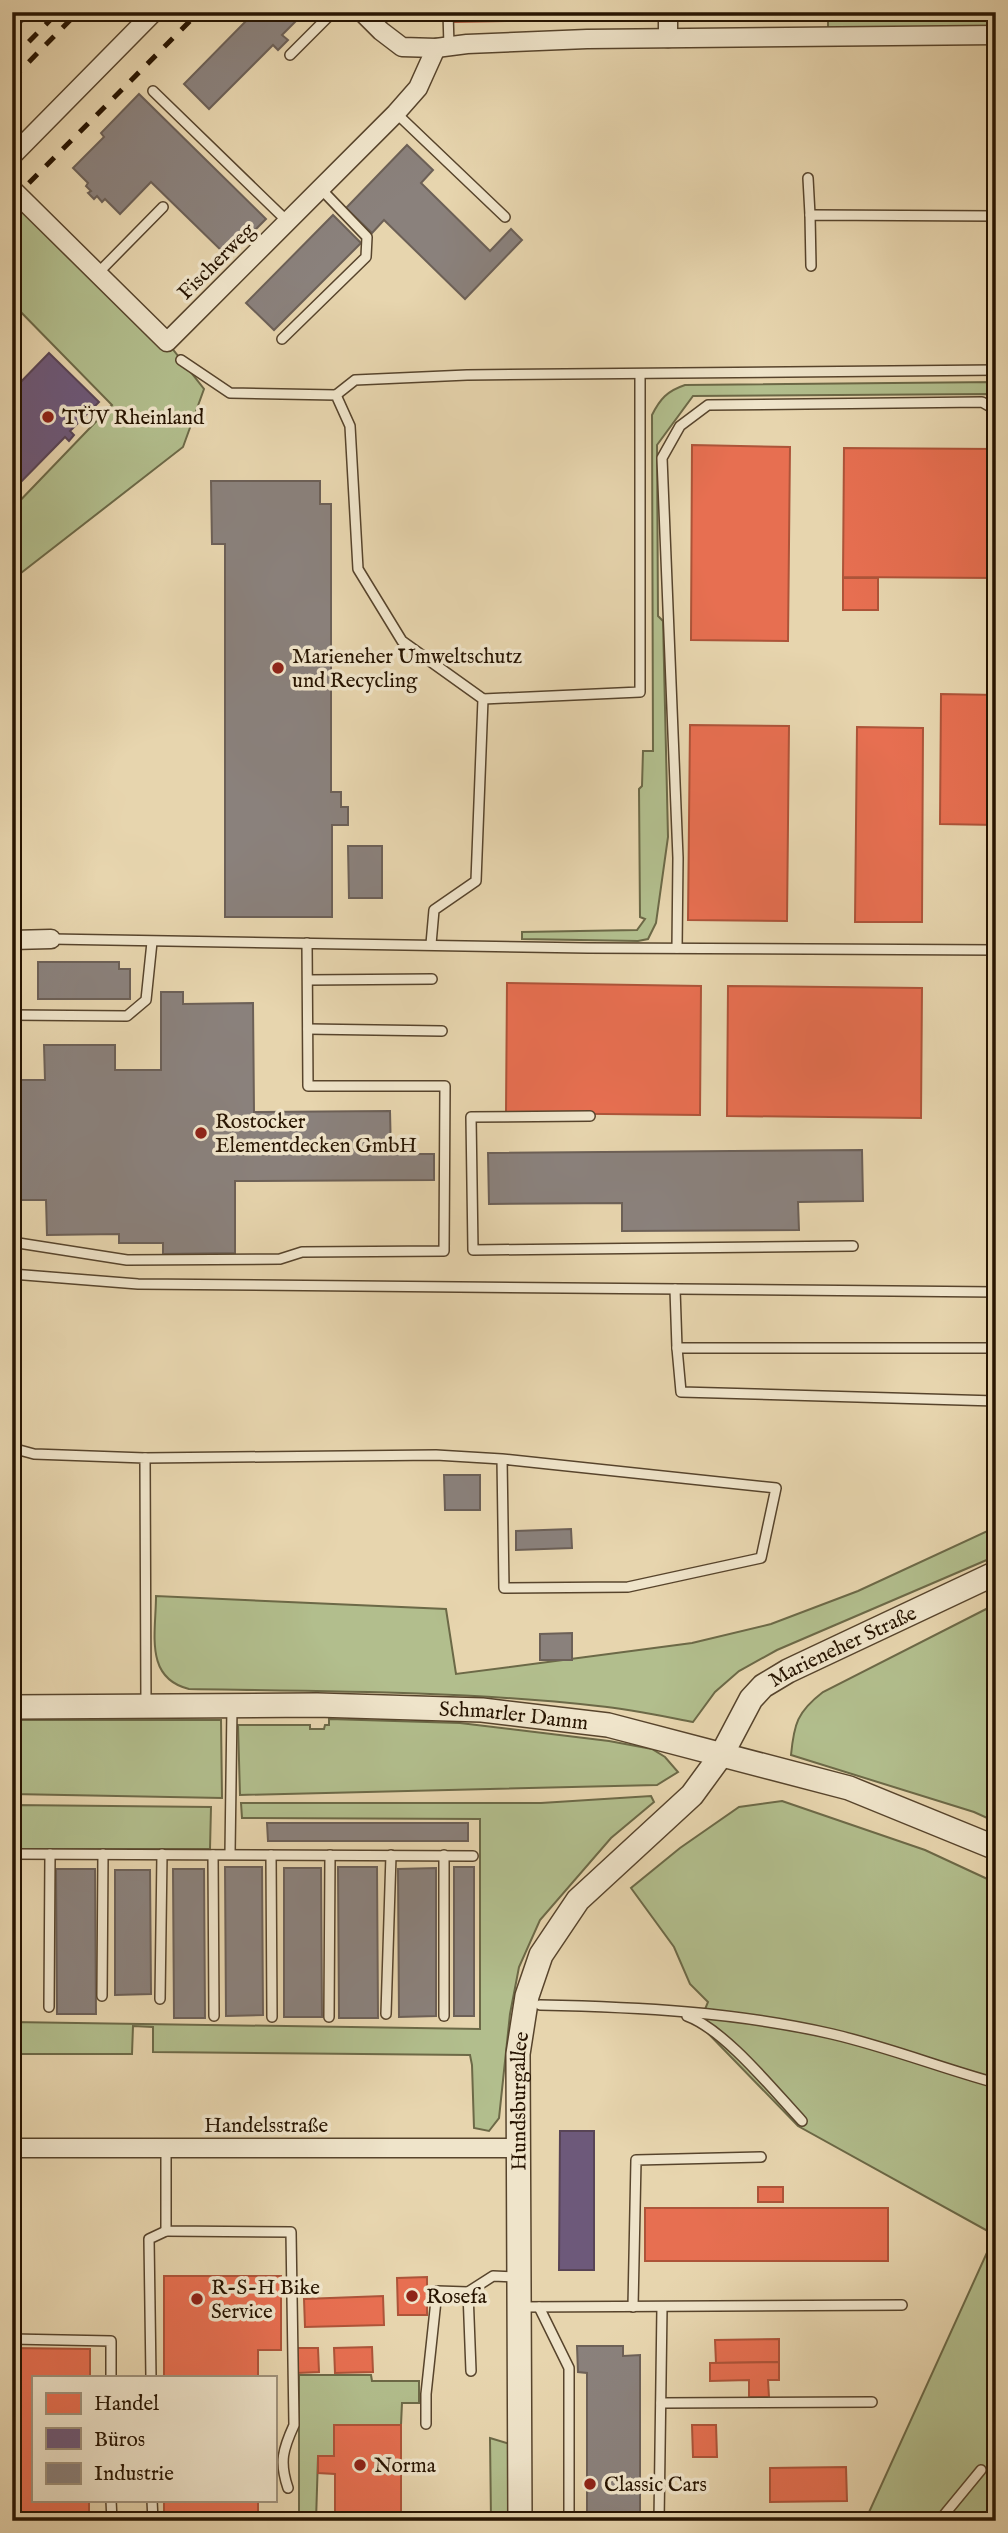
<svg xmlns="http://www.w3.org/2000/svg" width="1008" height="2533" viewBox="0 0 1008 2533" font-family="'IM FELL English',serif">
  <rect width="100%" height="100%" fill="#e7d5ae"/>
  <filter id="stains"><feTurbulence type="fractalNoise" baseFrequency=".00286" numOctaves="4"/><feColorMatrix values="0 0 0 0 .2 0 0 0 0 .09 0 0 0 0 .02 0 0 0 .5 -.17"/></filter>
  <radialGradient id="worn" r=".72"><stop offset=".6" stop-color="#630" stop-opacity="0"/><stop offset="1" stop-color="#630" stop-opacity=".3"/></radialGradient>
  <g fill="#b2be8d" stroke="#6c6947" stroke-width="2">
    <polygon points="828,12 996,12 996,29 828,30"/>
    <polygon points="12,200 167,342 204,389 183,447 12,580 12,509 112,405 12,303"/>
    <path d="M 996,382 L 996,398 L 991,394 L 693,396 L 657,445 L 658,616 L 663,621 L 668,837 L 656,923 L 648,939 L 638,941 L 522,939 L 522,932 L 637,930 L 645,919 L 640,917 L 639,789 L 642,786 L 643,751 L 653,751 L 652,415 C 660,399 667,391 685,385 Z"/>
    <path d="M 996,1527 L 996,1556 L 777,1650 L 739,1671 L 715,1692 L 693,1722 C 662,1716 630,1709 598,1706 C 463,1691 325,1691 189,1689 C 144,1678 156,1633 156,1596 L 446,1609 L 456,1674 L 692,1643 L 771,1624 L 858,1591 Z"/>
    <path d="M 996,1604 L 996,1822 L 974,1812 L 791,1755 C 794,1724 797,1712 823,1692 Z"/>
    <polygon points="329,1719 460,1723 609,1741 652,1749 665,1757 678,1772 657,1785 240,1795 238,1725 310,1725 310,1729 324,1729 325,1725 329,1725"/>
    <polygon points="12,1720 221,1720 222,1798 12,1794"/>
    <polygon points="651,1796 654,1802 611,1838 540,1920 519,1967 510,2014 499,2118 489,2131 474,2128 472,2065 470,2055 153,2052 153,2027 133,2026 132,2054 12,2054 12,2022 480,2029 480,1819 242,1818 241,1803 541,1803"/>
    <polygon points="782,1801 925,1850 996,1883 996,2493 982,2521 865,2521 995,2235 798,2126 699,2024 708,2002 690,1984 674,1947 631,1888 680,1848 739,1807"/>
    <polygon points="12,1805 211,1807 210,1849 12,1849"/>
    <polygon points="299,2375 371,2375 372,2381 419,2381 419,2403 402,2403 401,2425 334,2425 334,2456 318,2457 316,2521 299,2521"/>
    <polygon points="490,2438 510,2444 513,2521 491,2521"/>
  </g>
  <g fill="#e76f51" stroke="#ad5439" stroke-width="2">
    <polygon points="455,12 506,12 506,21 455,22"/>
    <polygon points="692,445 790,447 788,641 691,640"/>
    <polygon points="844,448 996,449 996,578 843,577"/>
    <rect x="843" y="578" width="35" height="32"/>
    <polygon points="941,694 996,695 996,825 940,824"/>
    <polygon points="690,725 789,726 787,921 688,920"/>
    <polygon points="857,727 923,728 922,922 855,922"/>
    <polygon points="507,983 701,986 700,1115 506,1113"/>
    <polygon points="728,986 922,988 921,1118 727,1116"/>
    <rect x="758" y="2187" width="25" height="15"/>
    <rect x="645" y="2208" width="243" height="53"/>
    <polygon points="164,2276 281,2276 281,2350 258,2350 258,2377 164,2377"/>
    <polygon points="427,2277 427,2315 398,2315 397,2278"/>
    <polygon points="383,2296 384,2325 305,2327 304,2299"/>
    <polygon points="779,2339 779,2362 716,2363 715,2340"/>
    <polygon points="372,2347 373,2372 335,2373 334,2348"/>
    <polygon points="12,2348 90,2349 90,2377 33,2377 33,2500 89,2500 89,2521 12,2521"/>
    <polygon points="297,2348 318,2348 319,2372 298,2373"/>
    <polygon points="779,2362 779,2380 768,2380 769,2397 749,2397 749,2380 710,2381 710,2363"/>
    <polygon points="334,2425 401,2425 401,2521 335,2521 335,2474 318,2473 318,2456 334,2456"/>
    <polygon points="692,2425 716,2425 717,2457 693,2457"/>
    <polygon points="846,2467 847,2501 770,2502 770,2468"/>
    <rect x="164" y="2500" width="94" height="14"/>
  </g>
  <g fill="#6d597a" stroke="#584456" stroke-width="2">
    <polygon points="49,353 99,402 70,431 74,435 69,441 65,437 12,491 12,391"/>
    <polygon points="560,2131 594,2131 594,2270 559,2270"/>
  </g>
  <g fill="#8a817c" stroke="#6c6057" stroke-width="2">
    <polygon points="12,12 32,12 12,32"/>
    <polygon points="249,12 305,12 282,35 288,40 278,50 273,45 209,109 184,84 247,20 244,17"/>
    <polygon points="139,94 266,219 228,257 151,182 120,214 105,199 102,202 97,196 94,199 88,193 91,191 86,186 88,183 73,168 104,137 101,133"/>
    <polygon points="407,145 433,170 421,183 490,251 511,229 522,240 465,299 384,220 372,233 346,208"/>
    <polygon points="333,215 361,243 274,330 246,303"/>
    <polygon points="211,481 320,481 320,504 331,504 331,792 341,792 341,807 348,807 348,825 332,825 332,917 225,917 225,544 212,544"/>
    <polygon points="348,846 382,846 382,898 349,898"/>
    <polygon points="38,962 119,962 119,969 130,969 130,999 38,999"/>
    <polygon points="161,992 183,992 183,1004 253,1003 254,1112 390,1111 391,1154 434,1154 434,1180 235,1181 235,1253 163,1254 163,1243 119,1243 119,1234 47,1235 46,1200 12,1200 12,1080 45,1080 44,1045 115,1045 115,1070 161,1070"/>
    <polygon points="862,1150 863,1201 798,1202 799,1230 622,1231 622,1203 489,1204 488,1153"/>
    <polygon points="444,1475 480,1475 480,1510 445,1510"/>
    <polygon points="571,1529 572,1548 516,1550 516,1531"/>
    <polygon points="572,1633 572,1660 540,1660 540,1634"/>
    <polygon points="267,1823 468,1823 468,1841 268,1841"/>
    <polygon points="225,1867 262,1867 263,2015 226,2016"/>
    <polygon points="338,1867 377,1867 378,2018 339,2018"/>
    <rect x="454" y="1867" width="20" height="149"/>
    <polygon points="284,1868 321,1868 322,2017 284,2017"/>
    <polygon points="436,1868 436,2016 399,2017 398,1869"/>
    <polygon points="56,1869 95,1869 96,2014 57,2014"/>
    <polygon points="173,1869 204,1869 205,2018 174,2018"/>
    <polygon points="115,1870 150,1870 151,1994 115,1995"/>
    <polygon points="577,2346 623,2346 623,2356 640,2355 640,2521 587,2521 587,2373 578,2372"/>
  </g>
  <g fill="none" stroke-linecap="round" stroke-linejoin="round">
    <g stroke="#57442c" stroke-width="12">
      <g id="service">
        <polyline points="448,12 449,46"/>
        <polyline points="290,55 333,12"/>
        <polyline points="153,91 287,221"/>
        <polyline points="396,113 505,217"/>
        <polyline points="808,178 810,215"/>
        <polyline points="811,266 810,215 996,216"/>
        <polyline points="98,273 163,207"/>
        <polyline points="282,339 366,257 367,237 320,188"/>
        <polyline points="181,360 230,393 336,395 350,426 358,569 402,641 483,699 476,881 434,910 431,944"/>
        <polyline points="336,395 355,380 467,375 996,370"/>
        <polyline points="483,699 640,692 640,374"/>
        <polyline points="51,939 588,948 996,950"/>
        <polyline points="677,948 678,858 662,458 680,426 708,405 982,402 996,410"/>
        <polyline points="308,980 432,979"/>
        <polyline points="12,1015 127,1016 146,1000 152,942"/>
        <polyline points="308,1029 442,1031"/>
        <polyline points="590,1116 471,1117 473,1250 853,1246"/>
        <polyline points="12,1242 127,1260 280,1259 302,1252 444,1251 445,1086 308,1086 307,943"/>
        <polyline points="12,1274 138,1284 996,1292"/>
        <polyline points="675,1289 677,1348 996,1348"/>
        <polyline points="677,1348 681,1392 996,1401"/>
        <polyline points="12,1448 34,1454 145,1458 146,1705"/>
        <polyline points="145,1458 436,1455 502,1459 776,1488 761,1558 628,1587 504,1588 502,1459"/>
        <polyline points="12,1854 473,1856"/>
        <polyline points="230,1854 232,1707"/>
        <polyline points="213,1855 214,2016"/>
        <polyline points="271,1855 272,2017"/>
        <polyline points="444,1855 444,2016"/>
        <polyline points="102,1996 103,1854"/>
        <polyline points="160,1999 162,1854"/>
        <path d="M 540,2005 C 639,2007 736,2012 832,2034 C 888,2047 941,2068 996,2083"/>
        <polyline points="49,2007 50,1854"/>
        <polyline points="386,2014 391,1855"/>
        <path d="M 687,2016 C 725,2030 773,2090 802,2121"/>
        <polyline points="329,2017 330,1855"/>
        <path d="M 166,2148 L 166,2231 L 291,2232 L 294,2425 C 283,2449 279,2462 288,2488"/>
        <polyline points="468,2292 493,2276 517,2277"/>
        <polyline points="521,2307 902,2305"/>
        <polyline points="539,2307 569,2368 569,2521"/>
        <polyline points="633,2307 636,2160 761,2157"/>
        <polyline points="12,2339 111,2341 111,2377"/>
        <polyline points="151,2377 149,2239 166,2231"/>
        <polyline points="661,2403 872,2402"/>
        <polyline points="426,2424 426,2394 437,2291 468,2292 471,2371"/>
        <polyline points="111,2500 112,2521"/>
        <polyline points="152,2500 153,2521"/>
        <polyline points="659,2521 662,2307"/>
        <polyline points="939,2521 981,2470"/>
      </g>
    </g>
    <g stroke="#57442c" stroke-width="21">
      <g id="minor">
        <polyline points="362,12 381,31 402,47 436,48 467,44 587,39 996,35"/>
        <polyline points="668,12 668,38"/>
        <polyline points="12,156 154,12"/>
        <polyline points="12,189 167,342 396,113 418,88 436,48"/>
        <polyline points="12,940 51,939"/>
        <polyline points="12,2148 519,2148"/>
      </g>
    </g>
    <g stroke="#57442c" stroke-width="26">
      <g id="tertiary">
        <path id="s1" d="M 12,1707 L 317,1705 L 482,1710 L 608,1725 L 849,1788 L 996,1848"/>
        <path id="s2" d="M 520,2521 L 518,2054 L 527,1996 L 541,1955 L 578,1900 L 692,1795 L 722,1754 L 751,1699 L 763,1686 L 788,1671 L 996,1573"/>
      </g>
    </g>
    <use href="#service" stroke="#efe4ca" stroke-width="9"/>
    <use href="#minor" stroke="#efe4ca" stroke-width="18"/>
    <use href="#tertiary" stroke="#efe4ca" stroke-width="23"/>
    <g stroke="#271401" stroke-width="5" stroke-dasharray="12 12" stroke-linecap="butt">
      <polyline points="12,59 58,12"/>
      <polyline points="12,79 78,12"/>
      <polyline points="12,200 199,12"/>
    </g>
  </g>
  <g fill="#8f2418" stroke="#efe4ca" stroke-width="2.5">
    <circle cx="48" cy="417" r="7"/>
    <circle cx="278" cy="668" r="7"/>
    <circle cx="201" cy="1133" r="7"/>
    <circle cx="412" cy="2296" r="7"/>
    <circle cx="197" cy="2299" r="7"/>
    <circle cx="360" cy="2465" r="7"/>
    <circle cx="590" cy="2484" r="7"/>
  </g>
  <g text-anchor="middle" stroke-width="7" stroke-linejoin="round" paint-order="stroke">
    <g font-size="21" fill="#271401" stroke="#efe4ca">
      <text transform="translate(216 261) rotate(-45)" y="7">Fischerweg</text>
      <text dy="7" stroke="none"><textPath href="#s2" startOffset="1010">Marieneher Straße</textPath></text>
      <text dy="7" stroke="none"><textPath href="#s1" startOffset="502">Schmarler Damm</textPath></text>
      <text dy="7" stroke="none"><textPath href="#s2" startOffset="420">Hundsburgallee</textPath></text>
      <text x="266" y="2132">Handelsstraße</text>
    </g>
    <g font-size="21" fill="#271401" stroke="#efe4ca" text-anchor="start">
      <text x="62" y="424">TÜV Rheinland</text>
      <text x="292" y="663">Marieneher Umweltschutz<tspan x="292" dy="24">und Recycling</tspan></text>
      <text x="215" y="1128">Rostocker<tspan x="215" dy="24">Elementdecken GmbH</tspan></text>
      <text x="211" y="2294">R-S-H Bike<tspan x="211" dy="24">Service</tspan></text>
      <text x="426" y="2303">Rosefa</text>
      <text x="374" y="2472">Norma</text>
      <text x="604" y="2491">Classic Cars</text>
    </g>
  </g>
  <rect width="1008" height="2533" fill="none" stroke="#e7d5ae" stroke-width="42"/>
  <rect x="14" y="14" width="980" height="2505" fill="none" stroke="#271401" stroke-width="3.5"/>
  <rect x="21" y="21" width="966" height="2491" fill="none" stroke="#271401" stroke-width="2"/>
  <rect x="32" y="2376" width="245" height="126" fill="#efe4ca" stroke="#9f917a" stroke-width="2"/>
  <rect x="46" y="2393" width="35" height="21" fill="#e76f51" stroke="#9f917a" stroke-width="2"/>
  <text x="94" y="2410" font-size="21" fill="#271401">Handel</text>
  <rect x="46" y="2428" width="35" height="21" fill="#6d597a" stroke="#9f917a" stroke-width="2"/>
  <text x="94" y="2446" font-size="21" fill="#271401">Büros</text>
  <rect x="46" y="2463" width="35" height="21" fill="#8a817c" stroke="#9f917a" stroke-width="2"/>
  <text x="94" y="2480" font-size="21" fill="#271401">Industrie</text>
  <rect width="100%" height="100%" filter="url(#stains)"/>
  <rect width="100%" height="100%" fill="url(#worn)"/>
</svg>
